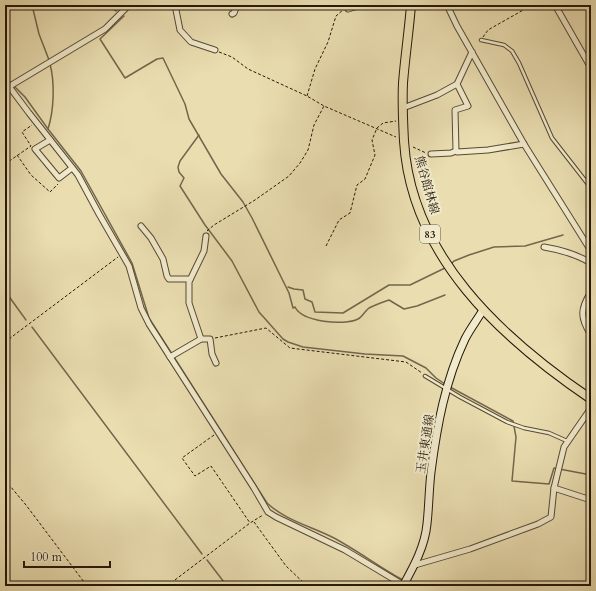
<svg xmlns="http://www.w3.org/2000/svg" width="596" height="591" viewBox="0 0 596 591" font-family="Cardo,'Noto Serif JP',serif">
  <rect width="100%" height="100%" fill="#eadeb1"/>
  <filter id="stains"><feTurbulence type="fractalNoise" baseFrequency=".005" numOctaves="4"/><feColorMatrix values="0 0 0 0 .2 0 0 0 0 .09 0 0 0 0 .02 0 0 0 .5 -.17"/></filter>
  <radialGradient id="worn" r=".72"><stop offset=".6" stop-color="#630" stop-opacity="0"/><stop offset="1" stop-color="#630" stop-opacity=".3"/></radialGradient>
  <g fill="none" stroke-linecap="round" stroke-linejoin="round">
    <g stroke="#72674c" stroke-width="1.5">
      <polyline points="32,5 39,34 49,60"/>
      <polyline points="108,5 116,11"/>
      <path d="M 124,16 L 100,39 L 125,78 L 157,59 L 163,58 L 185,104 L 189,119 L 221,174 L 243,202 L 252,218 L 289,293 L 293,308 L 295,307 C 302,322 344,326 358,319 C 362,317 365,311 369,308 C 375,305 383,302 389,300 L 404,309 L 417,306 L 445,295"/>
      <polyline points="5,77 11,83"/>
      <path d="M 14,86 L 25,97 L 48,129 L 81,171 L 132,263 L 149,318 L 267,503 C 285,520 310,526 332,537 C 357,550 379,567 403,580"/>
      <path d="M 48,129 C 54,110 55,83 50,64"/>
      <polyline points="199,135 180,161 178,167 179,172 184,178 180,186 205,225 232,261 259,312 283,339 288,342 303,347 365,354 403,356 426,368 436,378 445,384"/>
      <polyline points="452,263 454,261 469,255 494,247 525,246 563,235"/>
      <polyline points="288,287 294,289 303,290 305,299 312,302 315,312 343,313 389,285 410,285 447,267"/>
      <polyline points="5,291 26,320"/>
      <polyline points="32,327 202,554"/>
      <polyline points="450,387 513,421 516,437 512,481 549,484 554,468 591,475"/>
      <polyline points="207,560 227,586"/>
      <polyline points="408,583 414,586"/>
    </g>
    <g stroke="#554a34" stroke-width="4.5">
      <g id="lane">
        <polyline points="481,40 504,45 512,51 519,63 552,138 591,188"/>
        <polyline points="425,376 460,397 507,422 524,428 549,433 567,441"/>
      </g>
    </g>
    <g stroke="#554a34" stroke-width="7">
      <g id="street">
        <polyline points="175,5 180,30 191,42 215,50"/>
        <polyline points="347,5 348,9 361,5"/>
        <polyline points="447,5 457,26 524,144 591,251"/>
        <polyline points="555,5 591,68"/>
        <polyline points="232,14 234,13 237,5"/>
        <polyline points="472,52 457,84 468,106 455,110 456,151 457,152 488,150 524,144"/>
        <polyline points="5,81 29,113 78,175 99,214 129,266 141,308 149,324 254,488 268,512 276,517 345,550 405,586"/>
        <polyline points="5,89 105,29 129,5"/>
        <polyline points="403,108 437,95 457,84"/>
        <polyline points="50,140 35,149 59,178 72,168"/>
        <polyline points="431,154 451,153 456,151"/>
        <polyline points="141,226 151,238 163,259 167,276 169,279 190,279"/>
        <path d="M 544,247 C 562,250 576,254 591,263"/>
        <path d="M 591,292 C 580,309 580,318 591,335"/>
        <polyline points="201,339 189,303 189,282 204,251 206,236"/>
        <polyline points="170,357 201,339 210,339 212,354 216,363"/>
        <polyline points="554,488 591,500"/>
        <polyline points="415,565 470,549 538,524 551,517 554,488 564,447 591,408"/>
      </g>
    </g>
    <g stroke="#23180a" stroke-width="9">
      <path id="secondary" d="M 403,586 C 414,566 425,546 427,524 C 429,506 429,489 431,472 C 437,426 445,381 465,339 C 470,329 477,320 483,310"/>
    </g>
    <g stroke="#23180a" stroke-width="10">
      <path id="primary" d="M 411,5 C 409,31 405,57 403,83 C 402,103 403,122 404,141 C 411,256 501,338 591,399"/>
    </g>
    <g stroke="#23180a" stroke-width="1" stroke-dasharray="3 2" stroke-linecap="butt">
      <polyline points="483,37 488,30 532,5"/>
      <polyline points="219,52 232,57 248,69 307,96 324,106 396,137"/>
      <polyline points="307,96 315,69 328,42 336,16 343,10"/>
      <polyline points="413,147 426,153"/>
      <polyline points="17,155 31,175 50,192 58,184"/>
      <polyline points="5,164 31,146 22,132 32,125"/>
      <polyline points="207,231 214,225 255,200 289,176 300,163 308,150 314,125 324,106"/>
      <polyline points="326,246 339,220 350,213 357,185 365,179 375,155 372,140 377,128 383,123 396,121"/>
      <polyline points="215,338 266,328 290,348 406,362 422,373"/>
      <polyline points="5,342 118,257"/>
      <polyline points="214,435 182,458 195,476 211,466 250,523"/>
      <polyline points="5,480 26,505 87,586"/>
      <polyline points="254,522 286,566 307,586"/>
      <polyline points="167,586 250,523 263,515"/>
    </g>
    <use href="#lane" stroke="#f1eacc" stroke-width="2.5"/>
    <use href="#street" stroke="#f1eacc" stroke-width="5"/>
    <use href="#secondary" stroke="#f1eacc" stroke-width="7"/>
    <use href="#primary" stroke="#eadeb1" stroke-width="8"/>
  </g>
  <g text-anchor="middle" stroke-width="4" stroke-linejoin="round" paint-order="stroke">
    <rect fill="#f1eacc" stroke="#615744" stroke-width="1" x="420" y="225" width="20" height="18" rx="3"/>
    <g font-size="11" font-weight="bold" fill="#23180a">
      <text x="430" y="238">83</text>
    </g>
    <g font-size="12" fill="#23180a" stroke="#f1eacc">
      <text transform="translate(427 185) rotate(74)" y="4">熊谷館林線</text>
      <text transform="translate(425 444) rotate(-81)" y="4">玉井東通線</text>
    </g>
  </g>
  <rect width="596" height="591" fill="none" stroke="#eadeb1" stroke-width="20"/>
  <rect x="6" y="6" width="584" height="579" fill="none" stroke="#23180a" stroke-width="2"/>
  <rect x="10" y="10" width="576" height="571" fill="none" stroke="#23180a"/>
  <path d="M24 561v6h86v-6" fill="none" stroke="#23180a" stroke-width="2"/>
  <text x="30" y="561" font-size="12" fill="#23180a" stroke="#f1eacc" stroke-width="3" paint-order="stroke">100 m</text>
  <rect width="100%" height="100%" filter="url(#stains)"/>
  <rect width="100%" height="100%" fill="url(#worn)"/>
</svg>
